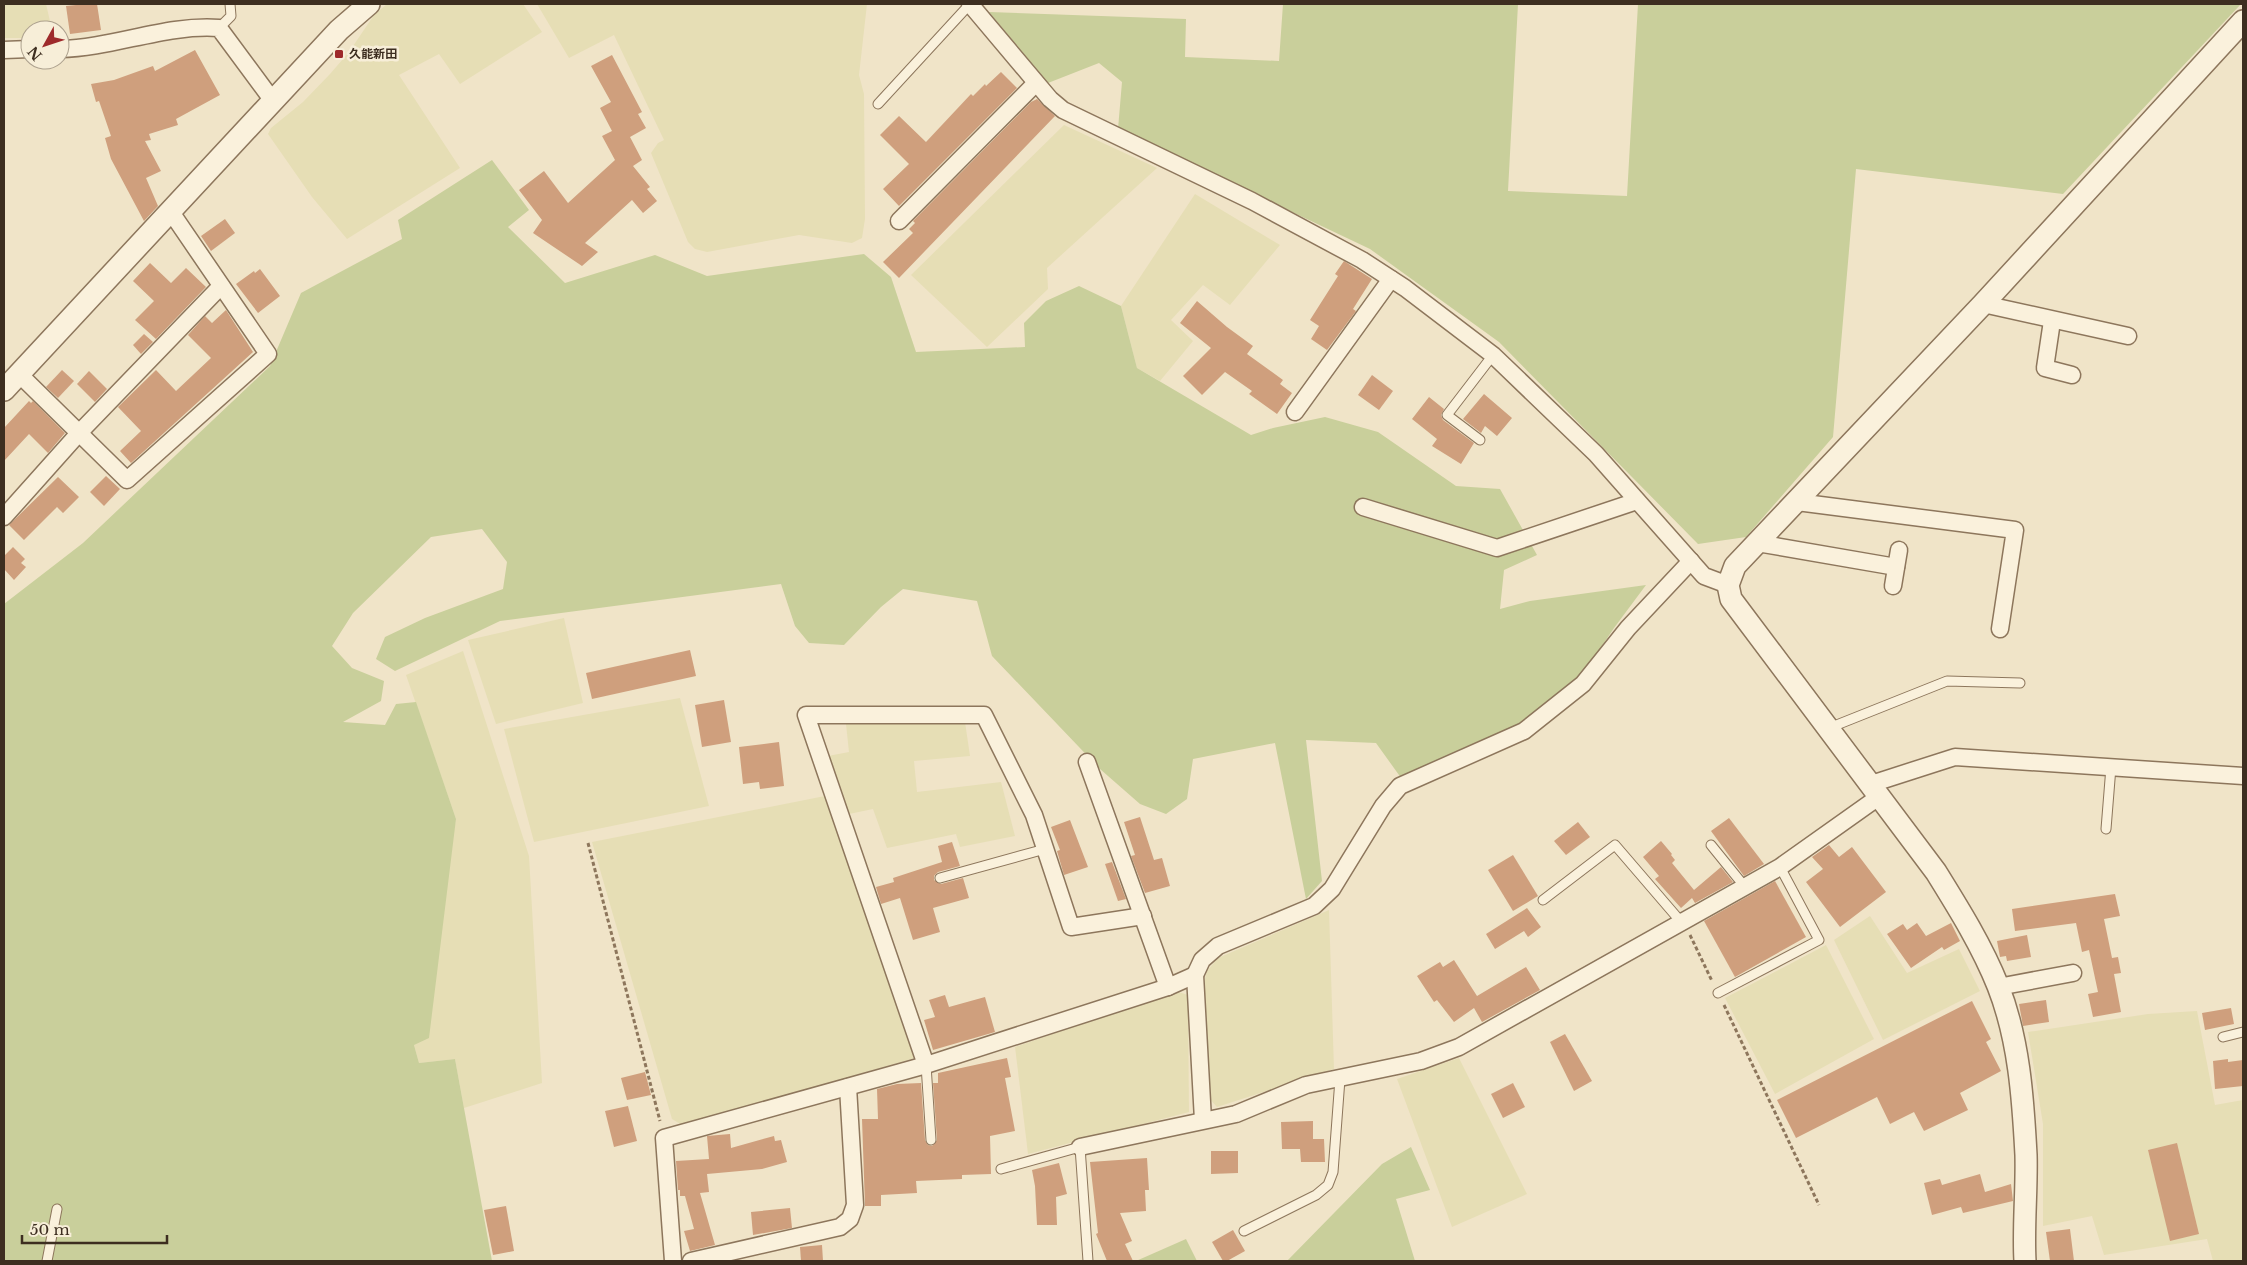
<svg xmlns="http://www.w3.org/2000/svg" width="2247" height="1265" viewBox="0 0 2247 1265" font-family="'Libre Baskerville','Noto Sans JP',serif">
  <rect width="100%" height="100%" fill="#f0e4c8"/>
  <g fill="#e6deb5">
    <polygon points="4,4 46,4 52,30 30,30 30,38 4,38"/>
    <polygon points="387,4 523,4 542,32 460,84 439,54 399,75 460,168 347,239 312,197 268,134 271,128 303,102 330,74 349,52 374,15"/>
    <polygon points="537,4 867,4 859,75 864,94 865,219 862,238 852,243 799,235 707,252 695,249 688,242 651,153 658,143 664,140 614,35 569,58"/>
    <polygon points="1064,125 1157,168 1047,268 1048,289 987,347 911,275"/>
    <polygon points="1195,194 1280,245 1230,305 1203,285 1171,320 1193,341 1160,381 1137,368 1121,306"/>
    <polygon points="564,618 583,703 496,724 468,640"/>
    <polygon points="463,651 529,856 542,1083 464,1108 455,1059 419,1063 414,1045 456,819 406,675"/>
    <polygon points="680,698 709,806 534,842 504,729"/>
    <polygon points="965,722 970,756 914,761 917,792 1001,782 1015,836 960,847 956,834 887,848 873,809 849,814 828,756 849,752 846,724"/>
    <polygon points="825,796 915,1058 682,1125 672,1119 592,842"/>
    <polygon points="1329,910 1334,1069 1217,1107 1208,1097 1203,985 1207,971 1218,958"/>
    <polygon points="1870,916 1907,973 1959,949 1980,991 1883,1040 1834,940"/>
    <polygon points="1826,945 1874,1039 1775,1094 1725,998"/>
    <polygon points="1175,991 1188,995 1189,1112 1028,1154 1015,1047"/>
    <polygon points="2197,1011 2215,1105 2243,1100 2243,1261 2213,1261 2207,1239 2104,1255 2092,1216 2043,1226 2043,1124 2028,1032 2148,1014"/>
    <polygon points="1459,1058 1527,1194 1452,1227 1397,1079"/>
  </g>
  <g fill="#c9cf9b">
    <polygon points="1283,4 1518,4 1508,191 1627,196 1638,4 2241,4 2063,194 1856,169 1833,437 1746,537 1698,544 1499,342 1370,249 1118,129 1122,82 1099,63 1048,83 989,12 1186,19 1185,57 1279,61"/>
    <polygon points="492,160 529,210 508,227 565,283 655,255 707,276 864,254 891,277 916,352 1025,347 1024,323 1046,301 1079,286 1121,306 1137,368 1251,435 1273,428 1325,417 1378,432 1456,486 1500,489 1537,555 1504,570 1500,609 1530,601 1646,585 1614,628 1579,680 1523,728 1404,782 1376,743 1306,740 1322,881 1306,899 1275,743 1193,759 1187,799 1166,814 1140,804 1100,769 992,656 977,601 903,589 881,607 844,645 809,643 795,626 781,584 500,621 395,671 376,659 385,637 425,618 503,589 507,562 482,529 431,537 353,613 332,646 352,668 384,681 381,701 343,722 385,725 396,704 416,702 456,819 429,1038 414,1045 419,1063 455,1059 492,1261 4,1261 4,604 83,543 270,366 301,293 402,239 398,220"/>
    <polygon points="1411,1147 1430,1190 1396,1199 1415,1261 1287,1261 1382,1164"/>
    <polygon points="1186,1239 1197,1261 1136,1261"/>
  </g>
  <g fill="#cf9f7d">
    <polygon points="86,4 97,4 101,30 70,34 66,6"/>
    <polygon points="195,50 220,95 176,119 178,125 149,134 151,140 145,141 161,171 146,178 158,206 144,221 111,159 105,138 111,136 99,101 96,102 91,84 114,80 153,66 155,71"/>
    <polygon points="612,55 642,112 638,114 646,128 630,137 642,160 633,166 650,187 647,189 657,201 643,213 632,200 585,243 598,252 582,266 533,233 542,220 519,190 544,171 568,203 615,160 602,136 612,131 600,108 611,102 591,66"/>
    <polygon points="1001,72 1017,88 899,206 883,189 909,164 880,135 899,116 926,142 971,94 973,96 985,84 986,86"/>
    <polygon points="1037,99 1055,116 899,278 883,262 913,233 909,229 915,223 913,221 1031,102"/>
    <polygon points="225,219 235,233 211,251 201,236"/>
    <polygon points="1344,261 1372,279 1353,309 1356,311 1327,350 1311,339 1319,326 1310,320 1338,276 1335,274"/>
    <polygon points="150,263 171,283 186,268 206,287 156,339 135,320 154,301 133,281"/>
    <polygon points="260,269 280,296 258,313 236,284 254,271 255,273"/>
    <polygon points="1197,301 1227,327 1253,346 1247,354 1283,380 1280,384 1292,393 1277,414 1249,394 1252,391 1225,372 1202,395 1183,376 1211,348 1180,323"/>
    <polygon points="226,310 253,352 131,463 120,451 141,431 118,407 156,370 176,391 211,358 188,335 205,316 212,323"/>
    <polygon points="144,334 153,342 141,354 133,345"/>
    <polygon points="62,370 74,381 58,398 46,387"/>
    <polygon points="89,371 107,389 95,402 77,384"/>
    <polygon points="1372,375 1393,391 1379,410 1358,395"/>
    <polygon points="1484,394 1512,418 1497,436 1485,426 1481,433 1463,419"/>
    <polygon points="1429,397 1444,409 1441,415 1443,420 1474,443 1461,464 1432,446 1437,439 1412,419"/>
    <polygon points="29,401 31,403 33,401 65,433 48,453 29,434 4,461 4,428"/>
    <polygon points="106,476 120,489 104,506 90,492"/>
    <polygon points="58,477 79,497 63,513 57,507 24,540 9,525"/>
    <polygon points="13,547 25,559 21,563 26,567 14,580 4,569 4,556"/>
    <polygon points="690,650 696,676 592,699 586,673"/>
    <polygon points="724,700 731,742 702,747 695,705"/>
    <polygon points="779,742 784,786 760,789 759,782 743,784 739,747"/>
    <polygon points="1140,817 1154,860 1162,858 1170,886 1145,893 1131,856 1135,855 1124,822"/>
    <polygon points="1729,818 1764,864 1744,876 1711,831"/>
    <polygon points="1070,820 1088,867 1064,875 1057,851 1060,850 1051,827"/>
    <polygon points="1578,822 1590,837 1566,855 1554,841"/>
    <polygon points="1661,841 1672,854 1671,855 1675,860 1672,863 1694,890 1721,867 1733,882 1695,903 1692,898 1681,908 1655,879 1659,876 1643,857"/>
    <polygon points="952,842 960,866 938,872 934,876 934,880 941,884 963,878 969,898 933,908 940,932 913,940 900,898 881,904 876,887 894,882 893,878 942,862 938,846"/>
    <polygon points="1829,845 1839,857 1852,847 1886,892 1840,927 1806,882 1823,869 1812,857"/>
    <polygon points="1513,855 1538,896 1513,911 1488,870"/>
    <polygon points="1112,862 1126,899 1118,901 1105,864"/>
    <polygon points="1775,881 1806,937 1735,977 1704,921"/>
    <polygon points="2115,894 2120,916 2104,919 2112,958 2118,957 2121,973 2114,974 2121,1012 2093,1017 2088,994 2098,992 2089,950 2082,952 2076,923 2015,931 2012,909"/>
    <polygon points="1527,908 1541,927 1528,937 1524,931 1495,949 1486,934"/>
    <polygon points="1917,923 1926,936 1951,923 1960,941 1944,950 1942,947 1911,968 1887,934 1903,924 1907,930"/>
    <polygon points="2027,935 2031,957 2007,961 2006,956 2000,957 1997,941"/>
    <polygon points="1454,960 1477,996 1526,967 1540,990 1482,1022 1474,1008 1454,1022 1437,1000 1434,1002 1417,976 1440,962 1443,967"/>
    <polygon points="945,995 949,1007 985,997 995,1032 933,1050 924,1020 935,1017 929,1000"/>
    <polygon points="2046,1000 2049,1022 2023,1026 2019,1004"/>
    <polygon points="1972,1001 1991,1039 1986,1042 2001,1071 1960,1093 1968,1110 1924,1131 1914,1112 1890,1124 1877,1097 1796,1138 1777,1100"/>
    <polygon points="2231,1008 2234,1024 2205,1030 2202,1013"/>
    <polygon points="1565,1034 1592,1081 1574,1091 1550,1042"/>
    <polygon points="1007,1058 1011,1077 1005,1078 1015,1131 990,1136 991,1174 962,1175 962,1179 916,1181 917,1193 881,1195 881,1206 865,1206 862,1119 878,1119 877,1089 897,1084 921,1083 925,1140 928,1145 932,1146 937,1140 933,1083 938,1083 938,1073"/>
    <polygon points="2228,1059 2228,1062 2243,1060 2243,1086 2215,1089 2213,1061"/>
    <polygon points="645,1072 651,1095 627,1100 621,1078"/>
    <polygon points="1513,1083 1525,1107 1503,1118 1491,1094"/>
    <polygon points="628,1106 637,1141 614,1147 605,1111"/>
    <polygon points="1313,1121 1313,1139 1324,1139 1325,1162 1301,1162 1300,1149 1282,1149 1281,1122"/>
    <polygon points="730,1134 731,1148 774,1136 775,1141 781,1140 787,1162 762,1169 707,1174 709,1192 700,1193 715,1245 690,1251 684,1231 694,1229 685,1196 680,1196 680,1190 678,1190 676,1161 709,1159 707,1136"/>
    <polygon points="2177,1143 2199,1234 2170,1241 2148,1150"/>
    <polygon points="1211,1151 1238,1151 1238,1173 1211,1174"/>
    <polygon points="1147,1158 1149,1190 1145,1190 1146,1211 1120,1213 1132,1241 1125,1244 1133,1261 1107,1261 1096,1234 1098,1233 1090,1162"/>
    <polygon points="1059,1163 1067,1194 1056,1197 1057,1225 1037,1225 1035,1186 1032,1170"/>
    <polygon points="1980,1174 1985,1192 2011,1184 2013,1201 1963,1213 1961,1207 1932,1215 1924,1183 1940,1179 1942,1185"/>
    <polygon points="506,1206 514,1251 493,1255 484,1210"/>
    <polygon points="790,1208 792,1228 753,1235 751,1212"/>
    <polygon points="2070,1229 2074,1261 2050,1261 2046,1232"/>
    <polygon points="1233,1230 1245,1251 1227,1261 1223,1261 1212,1242"/>
    <polygon points="822,1245 823,1261 801,1261 800,1247"/>
  </g>
  <g fill="none" stroke-linecap="round" stroke-linejoin="round">
    <g stroke="#8d765c" stroke-width="11">
      <g id="service">
        <polyline points="219,28 231,16 230,4"/>
        <polyline points="878,104 970,4"/>
        <polyline points="1480,440 1447,415 1493,355"/>
        <polyline points="1829,728 1947,681 2020,683"/>
        <polyline points="2106,829 2111,767"/>
        <polyline points="1711,845 1745,887"/>
        <polyline points="940,878 1045,849"/>
        <polyline points="1543,900 1615,845 1676,916 1684,922"/>
        <polyline points="1718,993 1819,940 1780,867"/>
        <polyline points="2223,1037 2243,1032"/>
        <polyline points="926,1065 931,1140"/>
        <polyline points="1001,1169 1080,1147 1088,1261"/>
        <polyline points="1244,1231 1316,1195 1328,1185 1333,1172 1340,1079"/>
        <polyline points="47,1261 57,1209"/>
      </g>
    </g>
    <g stroke="#8d765c" stroke-width="19">
      <g id="minor">
        <polyline points="970,4 1050,99 1063,110 1252,201 1362,260 1405,288 1493,355 1596,454 1704,576 1728,585"/>
        <path d="M 60,49 C 113,48 166,24 219,28 L 273,101"/>
        <polyline points="4,50 30,49"/>
        <polyline points="899,221 1036,83"/>
        <polyline points="1983,304 2128,336"/>
        <polyline points="2052,321 2045,368 2072,375"/>
        <polyline points="18,373 127,480 268,354 171,212"/>
        <polyline points="1295,412 1391,279"/>
        <polyline points="1797,502 2015,530 2000,629"/>
        <polyline points="1363,507 1497,548 1637,501"/>
        <polyline points="4,517 79,433 221,286"/>
        <polyline points="1757,543 1896,567"/>
        <polyline points="1893,586 1899,550"/>
        <polyline points="1087,762 1168,987"/>
        <polyline points="1871,784 1955,757 2243,776"/>
        <polyline points="1998,987 2073,973"/>
        <polyline points="926,1065 806,715 984,715 1034,815 1071,927 1143,916"/>
        <polyline points="1203,1120 1195,975 1202,960 1218,946 1314,906 1332,889 1383,806 1400,786 1524,731 1583,684 1628,628 1691,561"/>
        <polyline points="1080,1147 1236,1114 1306,1085 1421,1061 1459,1047 1780,867 1880,796"/>
        <polyline points="673,1261 664,1138 926,1065 1168,987 1195,975"/>
        <polyline points="691,1261 840,1227 850,1219 855,1205 848,1087"/>
      </g>
    </g>
    <g stroke="#8d765c" stroke-width="24">
      <g id="tertiary">
        <polyline points="4,390 339,30 369,4"/>
        <path d="M 2025,1261 C 2023,1226 2027,1190 2026,1155 C 2023,1098 2019,1039 1998,986 C 1982,946 1959,909 1936,872 L 1731,599 L 1728,585 L 1735,566 L 1983,304 L 2243,21"/>
      </g>
    </g>
    <g stroke="#8d765c" stroke-width="3" stroke-dasharray="4 2.5" stroke-linecap="butt">
      <polyline points="588,843 660,1121"/>
      <polyline points="1690,935 1712,981"/>
      <polyline points="1724,1005 1819,1205"/>
    </g>
    <use href="#service" stroke="#faf1dc" stroke-width="9"/>
    <use href="#minor" stroke="#faf1dc" stroke-width="16"/>
    <use href="#tertiary" stroke="#faf1dc" stroke-width="21"/>
  </g>
  <rect fill="#9e2a2b" stroke="#f7eed8" stroke-width="2" x="334" y="49" width="10" height="10" rx="2.5"/>
  <g text-anchor="middle" stroke-width="5" stroke-linejoin="round" paint-order="stroke">
    <g font-size="12" font-weight="bold" fill="#3d2e20" stroke="#f7eed8" text-anchor="start">
      <text x="349" y="58">久能新田</text>
    </g>
  </g>
  <rect width="2247" height="1265" fill="none" stroke="#3d2e20" stroke-width="10"/>
  <g transform="translate(45 45) rotate(230)"><circle r="24" fill="#f7eed8" stroke="#ada18e"/>
  <path d="M0-4L9 19L0 12L-9 19Z" fill="#9e2a2b"/>
  <text y="-8" font-size="14" font-weight="bold" text-anchor="middle" fill="#3d2e20">N</text>
  </g>
  <path d="M22 1235v8h145v-8" fill="none" stroke="#3d2e20" stroke-width="2.5"/>
  <text x="30" y="1235" font-size="15" fill="#3d2e20" stroke="#f7eed8" stroke-width="4" paint-order="stroke">50 m</text>
</svg>
